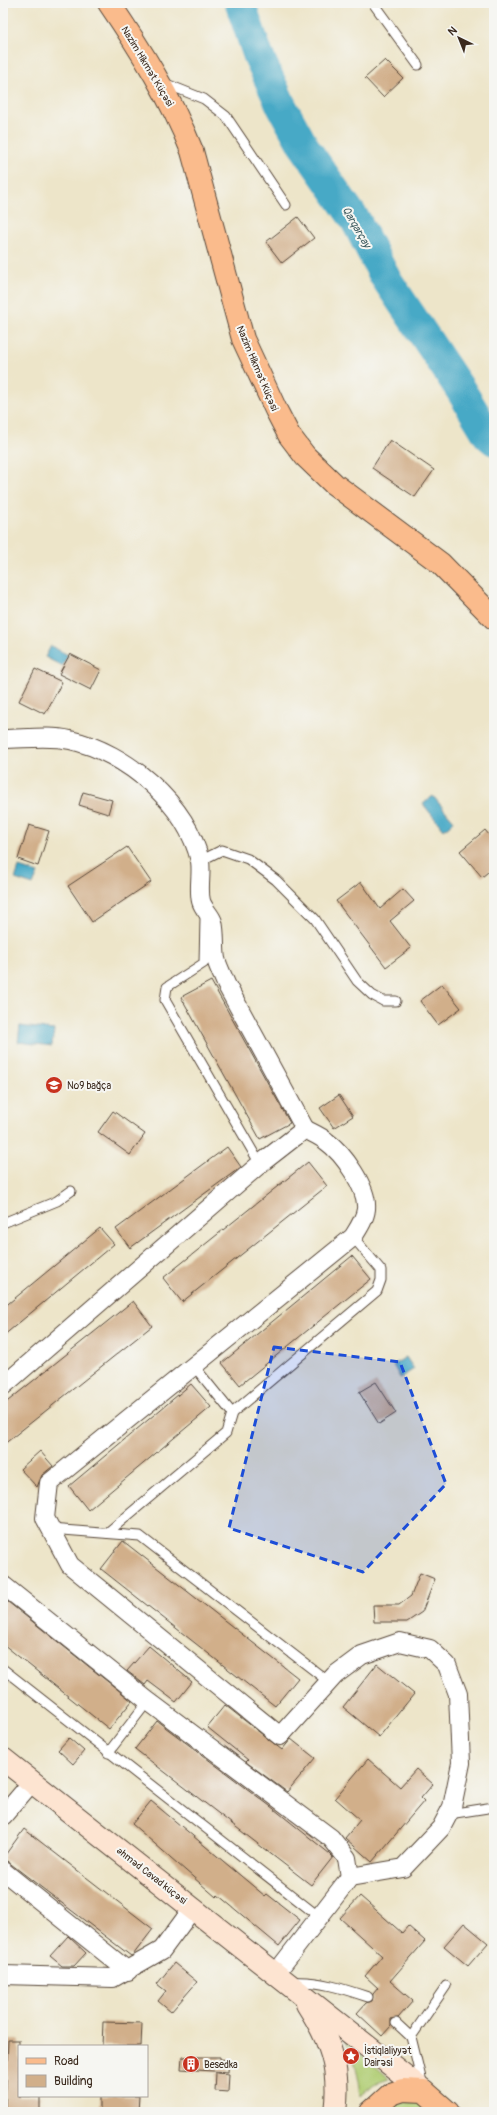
<svg xmlns="http://www.w3.org/2000/svg" width="497" height="2115" viewBox="0 0 497 2115" font-family="Pangolin,sans-serif">
  <rect width="100%" height="100%" fill="#f6f6f2"/>
  <filter id="ink" filterUnits="userSpaceOnUse"><feTurbulence type="fractalNoise" baseFrequency=".025" numOctaves="2"/><feDisplacementMap in="SourceGraphic" scale="8" xChannelSelector="R" yChannelSelector="G"/><feConvolveMatrix kernelMatrix="1 2 1 2 8 2 1 2 1" color-interpolation-filters="sRGB"/></filter>
  <filter id="wash" filterUnits="userSpaceOnUse"><feTurbulence type="fractalNoise" baseFrequency=".012" numOctaves="4" result="noise"/><feDisplacementMap in="SourceGraphic" scale="16" xChannelSelector="R" yChannelSelector="G"/><feGaussianBlur stdDeviation="0.9" result="paint"/><feColorMatrix in="noise" values="0 0 0 0 0 0 0 0 0 0 0 0 0 0 0 0 0 1.4 0 .05"/><feComposite in="paint" operator="in"/></filter>
  <g filter="url(#wash)">
    <rect width="100%" height="100%" fill="#ede5c9"/>
    <g fill="#b0cd73" stroke="#767c48">
      <path d="M 345,2040 L 389,2079 L 374,2084 L 361,2096 C 359,2076 355,2059 345,2040 Z"/>
      <polygon points="401,2101 422,2103 435,2112 381,2112"/>
    </g>
    <g fill="#47a9c6" stroke="#416a72">
      <polygon points="51,646 68,655 62,666 45,657"/>
      <polygon points="433,796 454,821 444,830 423,804"/>
      <polygon points="19,867 38,873 33,885 15,879"/>
      <polygon points="20,1026 54,1030 52,1046 18,1042"/>
      <polygon points="406,1357 414,1369 400,1378 393,1365"/>
    </g>
    <g fill="none" stroke-linecap="round" stroke-linejoin="round">
      <polyline stroke="#47a9c6" stroke-width="31" points="240,3 258,55 282,107 303,145 356,221 385,277 460,389 488,435 494,440"/>
    </g>
    <g id="blocks">
      <g fill="#d1af8a">
        <polygon points="385,60 403,78 383,97 365,78"/>
        <polygon points="298,217 314,238 282,263 266,242"/>
        <polygon points="390,440 434,470 415,497 372,468"/>
        <polygon points="70,654 101,670 91,690 59,674"/>
        <polygon points="35,669 62,682 45,714 19,701"/>
        <polygon points="83,792 112,800 108,814 79,805"/>
        <polygon points="29,825 49,831 38,866 18,859"/>
        <polygon points="485,830 494,841 494,867 482,877 460,851"/>
        <polygon points="127,847 151,882 92,922 68,886"/>
        <polygon points="361,882 380,909 403,889 414,901 390,921 411,948 386,967 336,901"/>
        <polygon points="211,981 290,1123 260,1139 181,997"/>
        <polygon points="442,984 461,1008 438,1025 420,1001"/>
        <polygon points="339,1095 353,1116 334,1128 320,1108"/>
        <polygon points="113,1111 145,1134 130,1155 98,1132"/>
        <polygon points="227,1147 241,1167 130,1248 116,1229"/>
        <polygon points="308,1162 327,1186 182,1302 163,1278"/>
        <polygon points="100,1228 114,1244 3,1336 3,1308"/>
        <polygon points="352,1256 371,1279 240,1385 222,1363"/>
        <polygon points="133,1301 152,1326 3,1445 3,1405"/>
        <polygon points="376,1382 396,1413 379,1424 359,1392"/>
        <polygon points="191,1384 211,1407 88,1510 69,1486"/>
        <polygon points="40,1451 53,1466 42,1475 37,1487 20,1469"/>
        <polygon points="123,1541 298,1678 275,1706 101,1569"/>
        <polygon points="420,1573 435,1579 422,1612 407,1622 374,1622 373,1605 399,1605 411,1596"/>
        <polygon points="3,1598 132,1701 109,1729 3,1644"/>
        <polygon points="149,1646 192,1682 176,1702 148,1681 145,1685 127,1671"/>
        <polygon points="377,1664 414,1694 379,1737 343,1707"/>
        <polygon points="225,1705 282,1750 291,1739 315,1758 287,1792 246,1762 248,1760 207,1727"/>
        <polygon points="157,1721 274,1809 330,1854 333,1857 311,1885 135,1749"/>
        <polygon points="69,1738 84,1751 73,1764 58,1750"/>
        <polygon points="368,1759 400,1787 416,1769 433,1784 421,1798 424,1801 372,1862 345,1838 360,1820 335,1798"/>
        <polygon points="151,1801 265,1896 267,1894 300,1920 279,1946 218,1895 216,1897 132,1824"/>
        <polygon points="24,1829 153,1929 133,1955 131,1956 3,1858"/>
        <polygon points="360,1896 402,1933 408,1926 425,1941 390,1981 413,2001 398,2018 391,2019 391,2026 382,2036 357,2013 366,2003 372,2001 373,1994 378,1988 365,1976 382,1956 340,1918"/>
        <polygon points="464,1923 488,1943 468,1966 444,1946"/>
        <polygon points="68,1936 86,1953 74,1966 62,1966 50,1956"/>
        <polygon points="174,1963 197,1982 171,2012 158,2001 166,1991 157,1984"/>
        <polygon points="103,2022 142,2023 141,2046 102,2046"/>
        <polygon points="8,2040 19,2040 19,2096 40,2096 40,2112 5,2112"/>
        <polygon points="182,2057 220,2057 220,2059 229,2060 228,2072 181,2069"/>
        <polygon points="216,2073 229,2074 228,2092 215,2091"/>
        <polygon points="100,2096 139,2096 138,2112 100,2112"/>
      </g>
    </g>
  </g>
  <g filter="url(#ink)">
    <use href="#blocks" fill-opacity="0" stroke="#564638" stroke-width="1"/>
    <g fill="none" stroke-linecap="round" stroke-linejoin="round">
      <g stroke="#564638" stroke-width="11">
        <g id="lane">
          <polyline points="373,3 418,65"/>
          <polyline points="164,83 204,99 226,116 286,205"/>
          <polyline points="200,861 222,850 248,859 276,880 315,919 357,981 372,995 383,1001 396,1001"/>
          <polyline points="205,918 204,963 167,987 165,1000 260,1164"/>
          <polyline points="3,1223 57,1201 71,1191"/>
          <polyline points="194,1366 232,1413"/>
          <polyline points="50,1529 140,1536 329,1682"/>
          <polyline points="107,1533 226,1433 232,1413 377,1291 381,1280 381,1270 353,1237"/>
          <polyline points="3,1669 318,1916"/>
          <polyline points="108,1753 148,1701"/>
          <polyline points="449,1814 494,1807"/>
          <path d="M 292,1982 C 317,1980 344,1989 368,1997"/>
          <polyline points="396,2023 411,2037 423,2086"/>
          <polyline points="411,2037 446,1986"/>
        </g>
      </g>
      <g stroke="#564638" stroke-width="20">
        <g id="street">
          <path d="M 3,739 C 24,739 49,735 70,740 C 126,752 187,804 200,861 C 202,874 198,889 201,901 C 203,909 211,915 213,922 C 216,934 214,947 216,959 C 218,967 223,976 226,984 L 305,1129"/>
          <path d="M 3,1386 L 260,1164 L 305,1129 C 312,1133 320,1136 326,1141 C 343,1153 368,1188 366,1209 C 365,1219 358,1229 353,1237 L 49,1483 L 45,1518 L 70,1565 L 280,1736 L 335,1675 L 362,1655 L 400,1642 L 430,1649 L 447,1665 L 458,1694 L 461,1763 L 452,1807 L 441,1828 L 403,1868 L 350,1877 L 276,1973"/>
          <polyline points="3,1585 148,1701 331,1838 347,1858 350,1877"/>
          <polyline points="3,1816 32,1782"/>
          <polyline points="3,1871 128,1971"/>
          <polyline points="3,1975 113,1978 162,1950 193,1908"/>
        </g>
      </g>
      <g stroke="#564638" stroke-width="24">
        <g id="secondary">
          <polyline points="3,1759 424,2091"/>
          <path d="M 307,2004 C 330,2040 341,2068 335,2112"/>
        </g>
      </g>
      <g stroke="#564638" stroke-width="24">
        <g id="primary">
          <path d="M 109,3 C 141,50 171,98 192,151 L 243,339 L 276,410 L 289,435 L 305,456 L 334,484 L 440,563 L 494,618"/>
          <polyline points="371,2112 391,2094 403,2090 424,2091 448,2112"/>
        </g>
      </g>
      <use href="#lane" stroke="#fff" stroke-width="9"/>
      <use href="#street" stroke="#fff" stroke-width="18"/>
      <use href="#secondary" stroke="#fde4d1" stroke-width="22"/>
      <use href="#primary" stroke="#fabb8c" stroke-width="22"/>
    </g>
  </g>
  <path fill="#1d4ed8" fill-opacity="0.2" stroke="#1d4ed8" stroke-width="3" stroke-dasharray="8 5" stroke-linejoin="round" d="M 274,1347 L 400,1362 L 446,1484 L 363,1572 L 229,1528 Z"/>
  <defs>
    <g id="school-disc" transform="scale(0.9)"><circle r="9.5" fill="#c8321e" stroke="#f6f6f2"/><path d="M0-5L7-2L0 1L-7-2ZM-4 1L0 2.5L4 1V4Q0 6-4 4Z" fill="#fff"/></g>
    <g id="sight-disc" transform="scale(0.9)"><circle r="9.5" fill="#c8321e" stroke="#f6f6f2"/><path d="M0-6L1.8-2.2L6-1.7L2.9 1.2L3.7 5.4L0 3.3L-3.7 5.4L-2.9 1.2L-6-1.7L-1.8-2.2Z" fill="#fff"/></g>
    <g id="building-disc" transform="scale(0.9)"><circle r="9.5" fill="#c8321e" stroke="#f6f6f2"/><path d="M-4-6H4V6H1V3H-1V6H-4ZM-2.5-4.3h1.7v1.8h-1.7ZM.8-4.3h1.7v1.8H.8ZM-2.5-1h1.7V.8h-1.7ZM.8-1h1.7V.8H.8Z" fill="#fff"/></g>
  </defs>
  <g fill-rule="evenodd">
    <use href="#school-disc" x="54" y="1085"/>
    <use href="#sight-disc" x="351" y="2056"/>
    <use href="#building-disc" x="191" y="2064"/>
  </g>
  <g text-anchor="middle" stroke-width="4" stroke-linejoin="round" paint-order="stroke">
    <g font-size="10" fill="#3b2a1e" stroke="#f6f6f2">
      <text transform="translate(148 66) rotate(59)" y="4">Nazim Hikmət Küçəsi</text>
      <text transform="translate(258 368) rotate(67)" y="4">Nazim Hikmət Küçəsi</text>
      <text transform="translate(152 1875) rotate(38)" y="4">Əhməd Cavad küçəsi</text>
    </g>
    <g font-size="10" fill="#3b2a1e" stroke="#f6f6f2" text-anchor="start">
      <text x="67" y="1089">№9 bağça</text>
      <text x="364" y="2054">İstiqlaliyyət<tspan x="364" dy="12">Dairəsi</tspan></text>
      <text x="204" y="2068">Besedka</text>
    </g>
    <g font-size="11" font-style="italic" fill="#405d61" stroke="#f6f6f2">
      <text transform="translate(357 227) rotate(60)" y="4">Qarqarçay</text>
    </g>
  </g>
  <rect width="497" height="2115" fill="none" stroke="#f6f6f2" stroke-width="16"/>
  <rect x="18" y="2045" width="130" height="52" fill="#f6f6f2" stroke="#aba49d"/>
  <rect x="26" y="2058" width="20" height="6" fill="#fabb8c" stroke="#aba49d"/>
  <text x="54" y="2065" font-size="12" fill="#3b2a1e">Road</text>
  <rect x="26" y="2075" width="20" height="12" fill="#d1af8a" stroke="#aba49d"/>
  <text x="54" y="2085" font-size="12" fill="#3b2a1e">Building</text>
  <g transform="translate(459 38) rotate(317)" stroke="#f6f6f2" stroke-width="3" paint-order="stroke">
  <path d="M0-3L7 15L0 10L-7 15Z" fill="#3b2a1e"/>
  <text y="-6" font-size="11" font-weight="bold" text-anchor="middle" fill="#3b2a1e">N</text>
  </g>
</svg>
